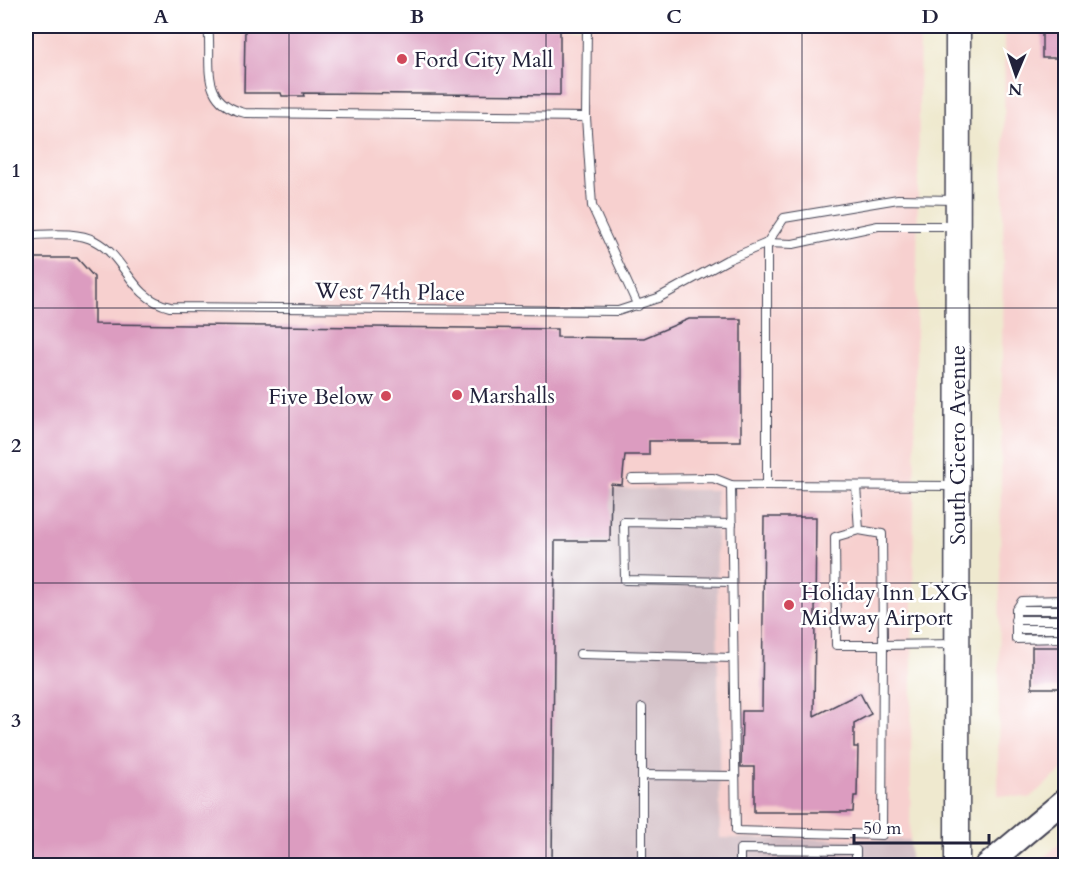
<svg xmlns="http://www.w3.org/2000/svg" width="1091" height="891" viewBox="0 0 1091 891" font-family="Cardo,serif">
  <rect width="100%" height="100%" fill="#fff"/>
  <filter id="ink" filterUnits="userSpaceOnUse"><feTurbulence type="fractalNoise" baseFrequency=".0167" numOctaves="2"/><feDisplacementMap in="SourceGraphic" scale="12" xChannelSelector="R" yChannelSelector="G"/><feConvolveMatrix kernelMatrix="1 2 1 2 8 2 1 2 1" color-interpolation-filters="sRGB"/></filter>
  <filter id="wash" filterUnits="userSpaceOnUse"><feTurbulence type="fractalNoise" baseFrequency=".008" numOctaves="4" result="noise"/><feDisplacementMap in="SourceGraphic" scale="24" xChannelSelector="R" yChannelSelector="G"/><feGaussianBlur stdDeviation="1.35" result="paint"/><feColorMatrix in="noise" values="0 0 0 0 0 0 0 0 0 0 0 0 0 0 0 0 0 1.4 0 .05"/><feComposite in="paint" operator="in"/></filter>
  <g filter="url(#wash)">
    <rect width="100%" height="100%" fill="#efe9cf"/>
    <g fill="#f7d0cf">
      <polygon points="26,26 920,26 910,840 720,838 716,490 26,483"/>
      <polygon points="1005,26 1065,26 1065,768 1029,798 998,795"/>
      <polygon points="1065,839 1065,865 1035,865"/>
    </g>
    <polygon fill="#d2bec5" points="26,483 716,490 720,838 910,840 910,866 26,866"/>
    <g id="blocks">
      <g fill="#dc9cc0">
        <polygon points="245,26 560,26 560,95 303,93 304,96 282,96 281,93 244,93"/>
        <rect x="1042" y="26" width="23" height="32"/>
        <polygon points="26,258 77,258 94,277 94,324 557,329 557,337 644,338 689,319 741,319 741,441 649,441 649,455 625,455 622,485 611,484 610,541 555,541 552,866 26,866"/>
        <polygon points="764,517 816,517 814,716 860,693 871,714 854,723 854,747 858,747 857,796 854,796 853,812 754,812 754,767 741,767 742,711 762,711"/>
        <rect x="1032" y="647" width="33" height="41"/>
      </g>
    </g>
  </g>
  <g filter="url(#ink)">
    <use href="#blocks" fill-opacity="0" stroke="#414051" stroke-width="1.5"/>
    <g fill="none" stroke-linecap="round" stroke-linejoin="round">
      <g stroke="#414051" stroke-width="10">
        <g id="lane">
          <path d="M 208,26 C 213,62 197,102 245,113 L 586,117"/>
          <polyline points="587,26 586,117 592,206 638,306"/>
          <path d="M 26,235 C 47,235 76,231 95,241 C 127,258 130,298 170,307 L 618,311 L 658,298 L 727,260 L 767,243 L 793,244 L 878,226 L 956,226"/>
          <polyline points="767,243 784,218 898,199 955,200"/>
          <polyline points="632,479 713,478 731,485 956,486"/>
          <polyline points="731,485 736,831 882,835 883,645 955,644"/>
          <polyline points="767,485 767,243"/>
          <polyline points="856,486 859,530 882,534 883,645 836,645 835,537 859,530"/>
          <polyline points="732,524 624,522 625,580 732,582"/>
          <polyline points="1016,610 1064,610"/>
          <polyline points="1015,620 1064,620"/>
          <polyline points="1016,629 1064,629"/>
          <polyline points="1064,638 1016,639 1016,610 1022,601 1066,600"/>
          <polyline points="580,654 733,658"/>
          <polyline points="642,708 642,775"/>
          <polyline points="642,866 642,775 735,776"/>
          <polyline points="740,866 740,849 856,850 856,866"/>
        </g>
      </g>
      <g stroke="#414051" stroke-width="26">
        <polyline id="secondary" points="986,866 1066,799"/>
      </g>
      <g stroke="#414051" stroke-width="27">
        <polyline id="primary" points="957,866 958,26"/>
      </g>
      <use href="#lane" stroke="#fff" stroke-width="8"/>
      <use href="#secondary" stroke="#fff" stroke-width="22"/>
      <use href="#primary" stroke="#fff" stroke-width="24"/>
    </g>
  </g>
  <path fill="none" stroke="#22223b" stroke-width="1.5" stroke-opacity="0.55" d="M 289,26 L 289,866M 546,26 L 546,866M 802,26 L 802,866M 26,308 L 1066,308M 26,583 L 1066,583"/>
  <g fill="#d1495b" stroke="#fff" stroke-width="2">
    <circle cx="402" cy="59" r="6"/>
    <circle cx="457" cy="395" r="6"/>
    <circle cx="386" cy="396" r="6"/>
    <circle cx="789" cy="605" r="6"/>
  </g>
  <g text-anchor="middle" stroke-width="5" stroke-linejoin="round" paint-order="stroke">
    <g font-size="22" fill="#22223b" stroke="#fff" text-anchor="start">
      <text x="414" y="67">Ford City Mall</text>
      <text x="469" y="403">Marshalls</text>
      <text x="374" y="404" text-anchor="end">Five Below</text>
      <text x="801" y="600">Holiday Inn LXG<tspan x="801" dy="25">Midway Airport</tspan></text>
    </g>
    <g font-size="22" fill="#22223b" stroke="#fff">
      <text transform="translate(390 291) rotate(1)" y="8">West 74th Place</text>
      <text transform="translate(957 445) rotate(-90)" y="8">South Cicero Avenue</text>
    </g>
  </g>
  <rect width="1091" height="891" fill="none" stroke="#fff" stroke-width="66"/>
  <g transform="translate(1016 75) rotate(182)" stroke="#ffffff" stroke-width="4.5" paint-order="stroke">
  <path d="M0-4.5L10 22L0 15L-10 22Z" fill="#22223b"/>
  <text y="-9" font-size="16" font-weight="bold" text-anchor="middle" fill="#22223b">N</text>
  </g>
  <path d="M854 834v9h135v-9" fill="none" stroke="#22223b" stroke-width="3"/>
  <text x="863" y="834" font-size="18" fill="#22223b" stroke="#ffffff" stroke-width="4.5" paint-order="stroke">50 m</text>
  <rect x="33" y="33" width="1025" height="825" fill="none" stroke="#22223b" stroke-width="2"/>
  <g font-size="20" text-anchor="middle" font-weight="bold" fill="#22223b">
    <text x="161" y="23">A</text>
    <text x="417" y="23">B</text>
    <text x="674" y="23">C</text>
    <text x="930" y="23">D</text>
    <text x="16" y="177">1</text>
    <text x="16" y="452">2</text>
    <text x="16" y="727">3</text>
  </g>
</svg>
